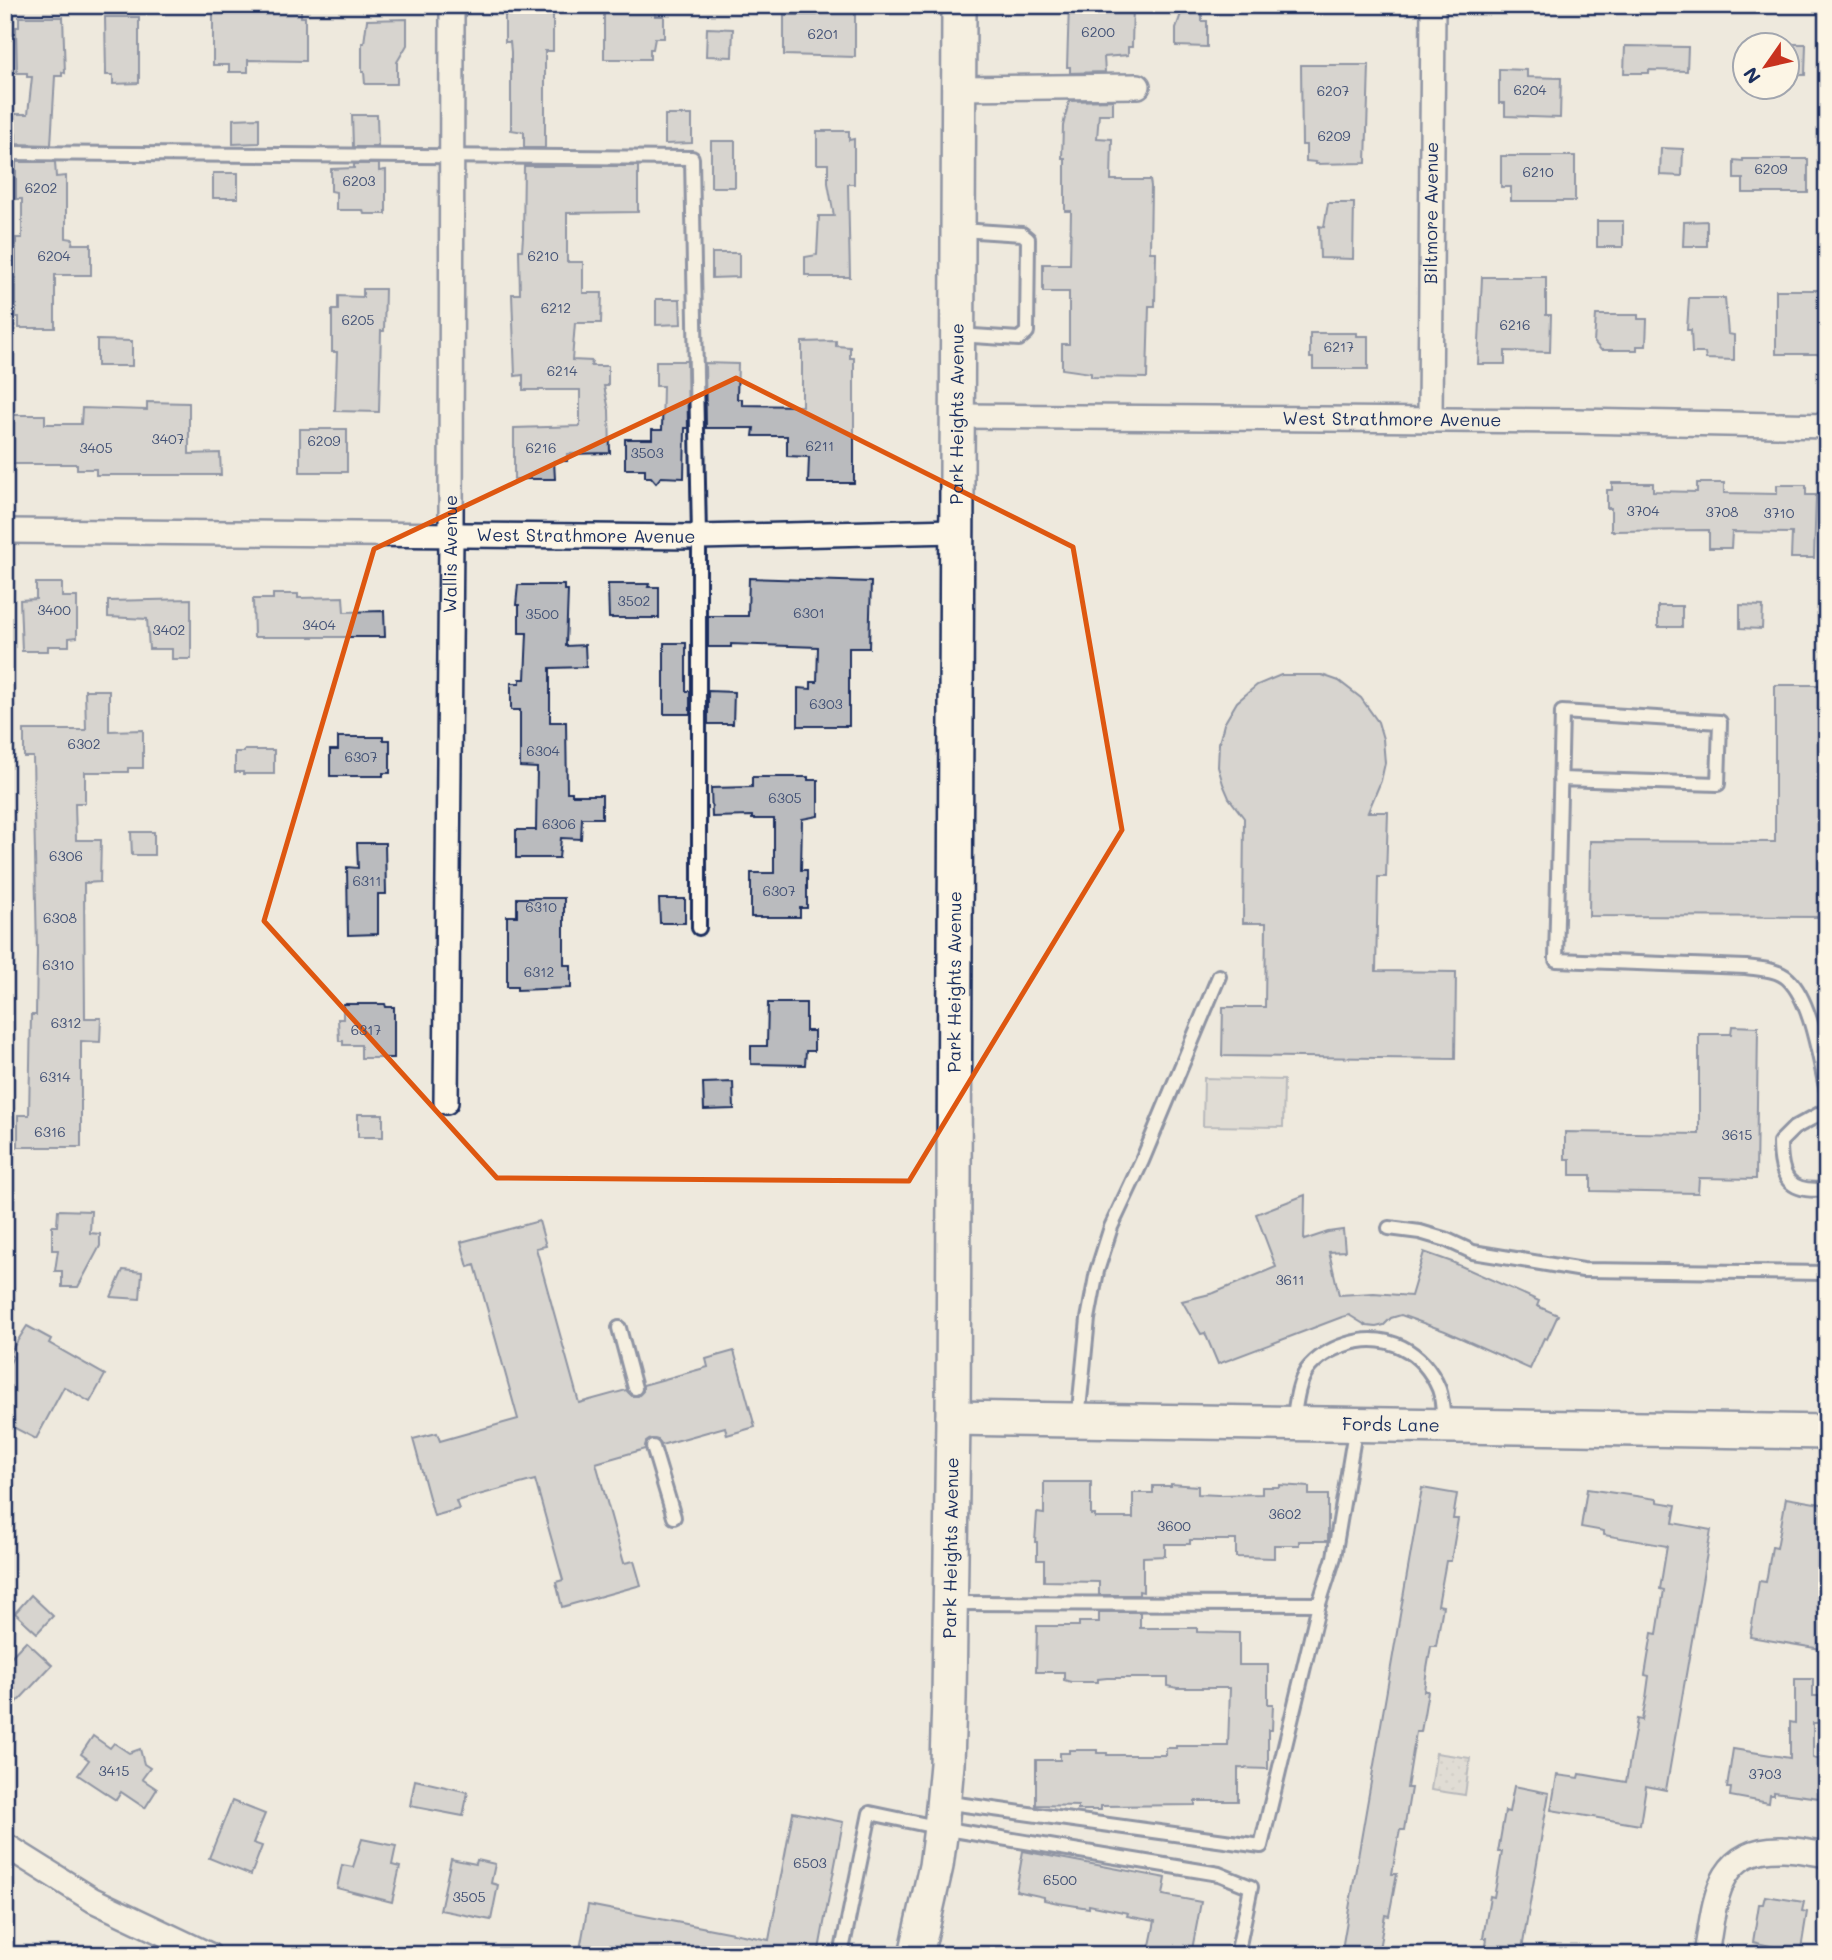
<svg xmlns="http://www.w3.org/2000/svg" width="1832" height="1960" viewBox="0 0 1832 1960" font-family="Mali,sans-serif">
  <defs>
    <pattern id="park-dots" width="8" height="8" patternUnits="userSpaceOnUse" patternTransform="scale(1.75)"><rect width="8" height="8" fill="#cfcdca"/><path d="M2 2h.1M6 6h.1" fill="none" stroke="#b1b0b0" stroke-width="1.8" stroke-linecap="round"/></pattern>
  </defs>
  <rect width="100%" height="100%" fill="#eee9dd"/>
  <filter id="ink" filterUnits="userSpaceOnUse"><feTurbulence type="fractalNoise" baseFrequency=".0143" numOctaves="2"/><feDisplacementMap in="SourceGraphic" scale="14" xChannelSelector="R" yChannelSelector="G"/><feConvolveMatrix kernelMatrix="1 2 1 2 8 2 1 2 1" color-interpolation-filters="sRGB"/></filter>
  <g filter="url(#ink)">
    <polygon fill="#cfcdca" stroke="#757e94" stroke-width="2" points="1204,1078 1284,1080 1283,1127 1203,1126"/>
    <polygon fill="url(#park-dots)" stroke="#757e94" stroke-width="2" points="1436,1753 1470,1758 1465,1795 1431,1790"/>
    <g fill="#babbbe" stroke="#1b2f5e" stroke-width="2">
      <polygon points="511,5 553,5 553,51 545,51 545,148 524,148 524,132 511,130 511,52 510,42 505,42 505,13 511,14"/>
      <polygon points="824,5 848,5 848,10 855,10 855,57 784,55 784,15 817,15 817,10 824,10"/>
      <polygon points="1069,5 1133,5 1132,47 1128,47 1128,55 1104,57 1105,72 1070,73 1070,67 1067,67"/>
      <polygon points="213,6 301,10 301,17 305,17 305,61 248,60 248,72 229,72 229,65 213,65"/>
      <polygon points="613,8 655,9 655,16 664,16 664,38 655,38 653,49 650,49 650,59 604,59 604,11 613,11"/>
      <polygon points="1182,11 1202,11 1202,21 1207,21 1207,47 1176,46 1176,28"/>
      <polygon points="19,17 63,17 65,73 62,72 62,76 55,76 51,145 16,144 16,134 5,133 5,114 28,114 32,77 27,77 27,73 17,73 16,27 19,27"/>
      <polygon points="105,17 139,17 139,83 113,84 113,75 106,75"/>
      <polygon points="407,19 407,45 397,62 397,84 365,84 364,72 362,72 362,43 364,43 367,20"/>
      <polygon points="707,28 733,29 732,57 706,56"/>
      <polygon points="1787,44 1806,44 1805,75 1787,75"/>
      <polygon points="1625,46 1688,47 1687,71 1649,70 1649,73 1624,73"/>
      <polygon points="1301,65 1369,65 1366,163 1315,164 1316,162 1306,161 1306,145 1302,145"/>
      <polygon points="1499,69 1527,70 1527,77 1561,78 1560,118 1505,116 1505,103 1499,103"/>
      <polygon points="1113,100 1113,114 1099,114 1097,138 1112,139 1111,180 1150,180 1151,186 1150,252 1156,252 1155,306 1149,306 1147,378 1091,377 1091,373 1062,369 1062,344 1069,344 1069,292 1043,292 1043,264 1070,264 1071,211 1065,211 1065,158 1062,158 1063,126 1069,101"/>
      <polygon points="352,115 377,115 378,147 353,147"/>
      <polygon points="665,115 692,115 692,143 665,144"/>
      <polygon points="259,118 259,143 233,144 233,119"/>
      <polygon points="817,131 849,131 849,140 854,139 854,184 848,184 850,277 810,277 810,275 805,275 805,257 817,255 819,216 834,216 828,183 828,164 817,164"/>
      <rect x="711" y="141" width="24" height="46"/>
      <polygon points="1661,148 1683,149 1682,176 1660,175"/>
      <polygon points="1501,156 1575,156 1575,201 1511,201 1511,187 1501,187"/>
      <polygon points="1743,159 1808,159 1808,193 1743,193 1743,179 1734,179 1734,160 1743,161"/>
      <polygon points="16,162 55,162 56,177 66,176 66,238 73,239 72,244 91,244 91,275 55,275 55,328 19,328 19,317 16,317 16,238 22,238 22,199 16,199"/>
      <polygon points="354,164 379,164 379,171 386,170 386,214 364,214 363,210 336,210 336,192 331,191 331,169 354,168"/>
      <polygon points="524,166 638,166 638,212 567,213 567,262 583,262 583,293 602,293 601,323 575,323 572,360 592,361 591,366 608,366 608,386 604,386 609,410 610,453 567,454 567,461 554,461 555,479 514,479 514,428 580,426 580,390 523,390 523,375 515,376 512,294 520,294 519,250 522,250 523,237"/>
      <rect x="213" y="173" width="25" height="25"/>
      <polygon points="1328,203 1354,203 1353,259 1320,258 1319,226 1324,227"/>
      <rect x="1597" y="221" width="26" height="26"/>
      <polygon points="1707,221 1707,246 1683,246 1684,222"/>
      <polygon points="712,253 739,253 739,277 712,278"/>
      <polygon points="1482,277 1546,277 1546,315 1551,315 1550,352 1505,351 1505,364 1478,364"/>
      <polygon points="363,289 385,289 384,331 381,331 379,412 335,411 337,352 332,352 332,310 338,310 338,296 363,297"/>
      <rect x="1776" y="290" width="47" height="64"/>
      <polygon points="1689,298 1725,298 1728,334 1734,335 1734,360 1706,359 1705,353 1692,353 1691,330 1687,330"/>
      <polygon points="656,299 680,299 681,324 656,325"/>
      <polygon points="1596,315 1638,315 1638,319 1647,319 1646,346 1637,346 1637,350 1601,350 1594,342"/>
      <polygon points="1310,333 1357,333 1357,336 1368,336 1368,369 1313,369 1313,358 1310,358"/>
      <polygon points="97,340 132,341 132,366 97,366"/>
      <polygon points="836,341 836,346 850,347 850,358 854,358 854,483 808,483 809,457 787,456 787,436 753,436 754,428 706,428 705,363 738,364 737,399 742,399 742,405 802,406 802,342"/>
      <polygon points="656,361 687,361 688,428 685,428 684,478 661,477 656,483 651,477 645,477 645,469 625,469 625,439 652,439 652,430 662,430 663,386 656,386"/>
      <polygon points="147,402 189,403 189,454 220,453 221,475 96,475 96,469 77,469 77,464 12,464 12,415 45,415 45,424 81,424 82,408 147,410"/>
      <rect x="300" y="429" width="47" height="43"/>
      <polygon points="1612,483 1653,483 1653,491 1697,492 1697,483 1724,483 1724,493 1777,494 1777,485 1806,485 1806,495 1816,495 1814,558 1791,558 1792,533 1732,532 1731,548 1709,548 1709,530 1611,531 1611,508 1607,508 1607,490 1612,490"/>
      <polygon points="749,578 871,582 869,648 849,648 849,726 798,726 798,688 811,689 811,682 817,682 818,647 731,644 731,647 708,647 708,616 748,616"/>
      <polygon points="36,583 62,583 62,597 77,597 77,637 69,638 69,646 48,646 48,651 22,651 20,600 36,599"/>
      <polygon points="608,584 649,584 648,587 659,587 659,618 609,618"/>
      <polygon points="518,585 564,585 564,590 568,590 566,646 585,645 586,667 550,668 550,722 566,722 567,792 572,792 572,795 602,795 602,818 582,818 581,839 561,838 559,858 516,858 516,830 536,830 537,768 520,767 520,710 511,710 511,683 520,683 520,679 525,679 527,633 519,633 519,605 516,605"/>
      <polygon points="273,594 298,594 298,598 343,597 344,612 384,611 385,637 254,637 253,599 273,599"/>
      <polygon points="191,599 191,659 172,659 172,649 149,649 147,619 108,617 108,601"/>
      <polygon points="1740,605 1763,606 1762,629 1740,628"/>
      <rect x="1658" y="606" width="24" height="21"/>
      <polygon points="664,643 686,643 686,691 690,691 690,714 664,714"/>
      <polygon points="1281,675 1322,675 1339,681 1361,698 1378,722 1383,739 1385,763 1381,781 1368,812 1388,812 1386,877 1378,877 1376,971 1456,972 1455,1059 1222,1056 1223,1007 1265,1007 1266,923 1243,923 1244,818 1229,798 1223,784 1218,767 1219,743 1224,724 1237,702 1257,685"/>
      <polygon points="1775,685 1827,685 1827,917 1589,916 1590,841 1775,842"/>
      <polygon points="85,690 109,690 109,731 143,730 143,768 128,768 128,772 85,772 85,803 75,803 76,840 101,840 100,882 84,883 85,1018 101,1018 100,1042 81,1041 81,1147 18,1147 18,1115 29,1115 31,1015 36,1015 37,952 33,757 24,757 24,730 86,730"/>
      <polygon points="708,691 734,692 733,724 708,724"/>
      <polygon points="338,737 383,737 383,740 390,740 390,773 383,773 383,776 330,776 330,750 338,750"/>
      <polygon points="244,750 274,750 274,774 243,774 243,772 235,772 235,752 244,752"/>
      <polygon points="752,777 808,777 808,780 818,780 818,816 802,819 801,870 807,870 807,908 800,908 800,917 751,917 751,873 774,873 774,819 752,819 752,816 712,817 711,788 752,787"/>
      <polygon points="131,832 154,832 154,855 132,855"/>
      <polygon points="357,843 385,843 386,894 378,894 378,934 348,935 347,867 358,868"/>
      <polygon points="517,898 564,898 564,965 571,965 571,988 517,990 517,987 507,987 507,916 517,916"/>
      <polygon points="659,899 685,899 685,923 660,923"/>
      <polygon points="768,1003 806,1003 806,1031 814,1031 814,1051 806,1051 805,1065 751,1064 751,1046 767,1046"/>
      <polygon points="343,1004 385,1004 386,1007 394,1007 394,1058 361,1058 361,1045 343,1045 343,1041 339,1041 338,1019 343,1019"/>
      <polygon points="1732,1026 1758,1027 1756,1179 1699,1178 1698,1193 1591,1191 1591,1175 1570,1175 1570,1159 1565,1159 1565,1132 1699,1134 1699,1034 1731,1034"/>
      <polygon points="733,1082 734,1109 704,1110 703,1083"/>
      <rect x="358" y="1114" width="25" height="23"/>
      <polygon points="1305,1195 1304,1240 1328,1232 1343,1230 1345,1251 1329,1252 1339,1295 1374,1293 1411,1296 1424,1252 1452,1262 1539,1301 1537,1306 1558,1315 1547,1339 1544,1338 1530,1369 1445,1331 1401,1315 1391,1318 1384,1325 1376,1327 1367,1326 1349,1315 1342,1317 1218,1364 1205,1333 1201,1334 1182,1301 1214,1293 1276,1267 1256,1214"/>
      <polygon points="58,1210 91,1211 90,1233 100,1234 100,1246 78,1287 62,1287 62,1271 55,1271 58,1250 52,1250 52,1226 57,1226"/>
      <polygon points="539,1221 546,1246 536,1248 579,1403 626,1390 632,1396 638,1396 643,1391 643,1385 708,1367 706,1359 734,1351 755,1427 727,1435 725,1427 661,1445 658,1440 651,1439 646,1442 645,1449 596,1463 624,1563 634,1561 641,1585 562,1607 556,1582 563,1580 535,1480 456,1501 459,1509 434,1516 413,1439 437,1433 440,1441 518,1419 475,1265 468,1267 461,1242"/>
      <polygon points="123,1270 142,1272 140,1299 111,1297"/>
      <polygon points="27,1326 51,1339 49,1343 105,1375 90,1402 64,1387 36,1439 5,1423 5,1372 13,1357 9,1354"/>
      <polygon points="1044,1482 1091,1482 1091,1515 1095,1515 1095,1518 1133,1518 1133,1493 1153,1493 1153,1486 1171,1486 1171,1484 1198,1486 1198,1494 1218,1495 1262,1494 1262,1487 1280,1487 1280,1485 1309,1487 1309,1495 1328,1495 1328,1541 1299,1541 1299,1545 1274,1545 1274,1558 1236,1557 1236,1540 1190,1540 1190,1544 1165,1544 1165,1556 1143,1557 1143,1592 1139,1591 1139,1595 1099,1595 1099,1582 1044,1581 1044,1560 1037,1560 1037,1542 1035,1542 1037,1513 1044,1514"/>
      <polygon points="1422,1488 1457,1494 1453,1519 1458,1519 1451,1561 1446,1561 1438,1605 1443,1606 1436,1646 1431,1646 1427,1669 1424,1691 1428,1691 1421,1732 1416,1732 1407,1788 1411,1788 1404,1830 1400,1830 1396,1850 1392,1874 1397,1874 1389,1916 1385,1915 1378,1955 1341,1955"/>
      <polygon points="1587,1489 1657,1499 1657,1502 1676,1505 1673,1523 1711,1530 1666,1790 1646,1786 1640,1825 1551,1810 1557,1775 1579,1778 1580,1774 1626,1782 1637,1719 1642,1720 1646,1698 1649,1676 1645,1675 1652,1633 1657,1634 1664,1590 1660,1589 1667,1546 1604,1535 1604,1531 1581,1527"/>
      <polygon points="1786,1498 1827,1505 1827,1650 1750,1637 1759,1581 1766,1582 1772,1547 1777,1548"/>
      <polygon points="31,1595 53,1616 37,1633 15,1613"/>
      <polygon points="1099,1612 1140,1612 1140,1628 1197,1628 1197,1632 1239,1633 1239,1665 1268,1665 1268,1704 1273,1704 1272,1730 1268,1730 1268,1769 1238,1768 1238,1801 1195,1801 1195,1805 1101,1806 1101,1810 1078,1810 1078,1806 1036,1805 1036,1760 1060,1760 1060,1753 1069,1753 1069,1750 1097,1750 1097,1753 1107,1753 1107,1755 1166,1755 1166,1748 1176,1748 1176,1746 1228,1746 1230,1688 1177,1688 1168,1686 1168,1678 1107,1678 1098,1679 1098,1682 1071,1682 1064,1680 1064,1672 1036,1672 1037,1626 1079,1626 1079,1622 1099,1622"/>
      <polygon points="26,1641 52,1665 5,1715 5,1663"/>
      <polygon points="1795,1679 1813,1679 1813,1696 1819,1696 1818,1723 1813,1723 1813,1758 1827,1761 1827,1799 1774,1792 1774,1795 1770,1795 1769,1803 1730,1796 1731,1788 1727,1788 1733,1749 1790,1758 1790,1722 1795,1723"/>
      <polygon points="93,1736 110,1748 114,1743 129,1753 140,1749 144,1764 150,1768 142,1779 157,1789 145,1808 121,1792 116,1800 78,1775 89,1760 81,1754"/>
      <polygon points="415,1780 468,1792 463,1816 410,1806"/>
      <polygon points="1514,1786 1549,1793 1521,1955 1485,1955 1487,1938 1483,1938 1490,1896 1494,1897 1498,1875 1502,1852 1498,1852 1505,1811 1509,1812"/>
      <polygon points="232,1801 265,1814 253,1843 262,1846 251,1875 209,1858"/>
      <polygon points="793,1812 843,1822 818,1955 579,1955 588,1905 769,1940"/>
      <polygon points="362,1839 396,1846 392,1865 400,1867 392,1902 337,1888 342,1865 353,1867"/>
      <polygon points="1023,1851 1166,1878 1163,1895 1201,1902 1191,1955 1148,1955 1155,1921 1127,1916 1128,1913 1089,1905 1089,1908 1058,1903 1044,1900 1044,1897 1016,1891"/>
      <polygon points="451,1859 476,1864 477,1860 495,1864 491,1883 498,1885 491,1920 440,1910"/>
      <polygon points="1765,1896 1804,1902 1802,1911 1807,1912 1801,1949 1787,1947 1787,1950 1753,1942 1759,1904 1763,1904"/>
    </g>
    <g fill="none" stroke-linecap="round" stroke-linejoin="round">
      <g stroke="#1b2f5e" stroke-width="18">
        <g id="lane">
          <polyline points="5,153 692,158 699,537 699,928"/>
          <polyline points="958,335 1019,339 1027,332 1028,239 1022,234 961,230"/>
          <path d="M 1560,779 L 1718,784 L 1720,722 L 1562,712 L 1556,960 L 1746,967 C 1759,969 1778,969 1788,979 C 1812,1002 1819,1059 1827,1091"/>
          <path d="M 1827,1110 L 1794,1128 L 1780,1142 C 1780,1177 1788,1194 1827,1189"/>
          <polyline points="1389,1228 1420,1232 1447,1240 1473,1252 1583,1270 1827,1273"/>
          <polyline points="619,1328 635,1388"/>
          <polyline points="1078,1420 1088,1319 1097,1271 1111,1227 1142,1161 1219,976"/>
          <path d="M 1293,1422 C 1296,1405 1297,1385 1307,1370 C 1317,1357 1331,1349 1347,1344 C 1387,1331 1423,1351 1439,1389 C 1443,1400 1443,1414 1444,1426"/>
          <polyline points="653,1447 674,1517"/>
          <polyline points="1319,1604 1334,1557 1356,1425"/>
          <polyline points="943,1802 1261,1846 1319,1604 951,1603"/>
          <polyline points="841,1955 870,1813 941,1828 1219,1874 1251,1887 1237,1955"/>
        </g>
      </g>
      <g stroke="#1b2f5e" stroke-width="28">
        <g id="street">
          <polyline points="959,88 1138,86"/>
          <path id="s1" d="M 958,416 L 1576,421 L 1827,426"/>
          <path id="s2" d="M 1430,419 L 1433,5"/>
          <path id="s3" d="M 5,531 L 699,537 L 956,531"/>
          <path id="s4" d="M 446,1102 L 451,536 L 452,5"/>
          <polyline points="5,1845 93,1900 209,1955"/>
          <path d="M 1706,1955 C 1715,1903 1715,1847 1783,1849 C 1797,1849 1812,1853 1827,1855"/>
        </g>
      </g>
      <g stroke="#1b2f5e" stroke-width="38">
        <g id="secondary">
          <path id="s5" d="M 953,1418 L 1827,1432"/>
          <path id="s6" d="M 916,1955 L 936,1866 L 941,1828 L 947,1764 L 949,1698 L 953,1418 L 959,5"/>
        </g>
      </g>
      <use href="#lane" stroke="#fcf5e5" stroke-width="12"/>
      <use href="#street" stroke="#fcf5e5" stroke-width="23"/>
      <use href="#secondary" stroke="#fcf5e5" stroke-width="33"/>
    </g>
  </g>
  <path d="M0 0H1832V1960H0ZM 736,378 L 1073,547 L 1122,830 L 909,1181 L 497,1178 L 264,921 L 374,549 Z" fill="#eee9dd" fill-opacity=".55" fill-rule="evenodd"/>
  <path fill="none" stroke="#de5710" stroke-width="5" stroke-linejoin="round" d="M 736,378 L 1073,547 L 1122,830 L 909,1181 L 497,1178 L 264,921 L 374,549 Z"/>
  <g text-anchor="middle" stroke-width="7" stroke-linejoin="round" paint-order="stroke">
    <g font-size="14" fill="#435276">
      <text x="1098" y="37">6200</text>
      <text x="823" y="39">6201</text>
      <text x="1530" y="95">6204</text>
      <text x="1333" y="96">6207</text>
      <text x="1334" y="141">6209</text>
      <text x="1771" y="174">6209</text>
      <text x="1538" y="177">6210</text>
      <text x="359" y="186">6203</text>
      <text x="41" y="193">6202</text>
      <text x="54" y="261">6204</text>
      <text x="543" y="261">6210</text>
      <text x="556" y="313">6212</text>
      <text x="358" y="325">6205</text>
      <text x="1515" y="330">6216</text>
      <text x="1339" y="352">6217</text>
      <text x="562" y="376">6214</text>
      <text x="168" y="444">3407</text>
      <text x="324" y="446">6209</text>
      <text x="820" y="451">6211</text>
      <text x="96" y="453">3405</text>
      <text x="541" y="453">6216</text>
      <text x="647" y="458">3503</text>
      <text x="1643" y="516">3704</text>
      <text x="1722" y="517">3708</text>
      <text x="1779" y="518">3710</text>
      <text x="634" y="606">3502</text>
      <text x="54" y="615">3400</text>
      <text x="809" y="618">6301</text>
      <text x="542" y="619">3500</text>
      <text x="319" y="630">3404</text>
      <text x="169" y="635">3402</text>
      <text x="826" y="709">6303</text>
      <text x="84" y="749">6302</text>
      <text x="543" y="756">6304</text>
      <text x="361" y="762">6307</text>
      <text x="785" y="803">6305</text>
      <text x="559" y="829">6306</text>
      <text x="66" y="861">6306</text>
      <text x="367" y="886">6311</text>
      <text x="779" y="896">6307</text>
      <text x="541" y="912">6310</text>
      <text x="60" y="923">6308</text>
      <text x="58" y="970">6310</text>
      <text x="539" y="977">6312</text>
      <text x="66" y="1028">6312</text>
      <text x="366" y="1035">6317</text>
      <text x="55" y="1082">6314</text>
      <text x="50" y="1137">6316</text>
      <text x="1737" y="1140">3615</text>
      <text x="1290" y="1285">3611</text>
      <text x="1285" y="1519">3602</text>
      <text x="1174" y="1531">3600</text>
      <text x="114" y="1776">3415</text>
      <text x="1765" y="1779">3703</text>
      <text x="810" y="1868">6503</text>
      <text x="1060" y="1885">6500</text>
      <text x="469" y="1902">3505</text>
    </g>
    <g font-size="18" fill="#1b2f5e" stroke="#fcf5e5">
      <text dy="6" stroke="none"><textPath href="#s2" startOffset="206">Biltmore Avenue</textPath></text>
      <text dy="6" stroke="none"><textPath href="#s6" startOffset="1544">Park Heights Avenue</textPath></text>
      <text dy="6" stroke="none"><textPath href="#s1" startOffset="434">West Strathmore Avenue</textPath></text>
      <text dy="6" stroke="none"><textPath href="#s3" startOffset="581">West Strathmore Avenue</textPath></text>
      <text dy="6" stroke="none"><textPath href="#s4" startOffset="548">Wallis Avenue</textPath></text>
      <text dy="6" stroke="none"><textPath href="#s6" startOffset="976">Park Heights Avenue</textPath></text>
      <text dy="6" stroke="none"><textPath href="#s5" startOffset="438">Fords Lane</textPath></text>
      <text dy="6" stroke="none"><textPath href="#s6" startOffset="410">Park Heights Avenue</textPath></text>
    </g>
  </g>
  <rect width="1832" height="1960" fill="none" stroke="#fcf5e5" stroke-width="28"/>
  <rect x="14" y="14" width="1804" height="1932" fill="none" stroke="#1b2f5e" stroke-width="2.5" filter="url(#ink)"/>
  <g transform="translate(1766 66) rotate(236)"><circle r="33" fill="#fcf5e5" stroke="#a2a6af" stroke-width="2"/>
  <path d="M0-5L12 26L0 18L-12 26Z" fill="#c8321e"/>
  <text y="-10" font-size="19" font-weight="bold" text-anchor="middle" fill="#1b2f5e">N</text>
  </g>
</svg>
